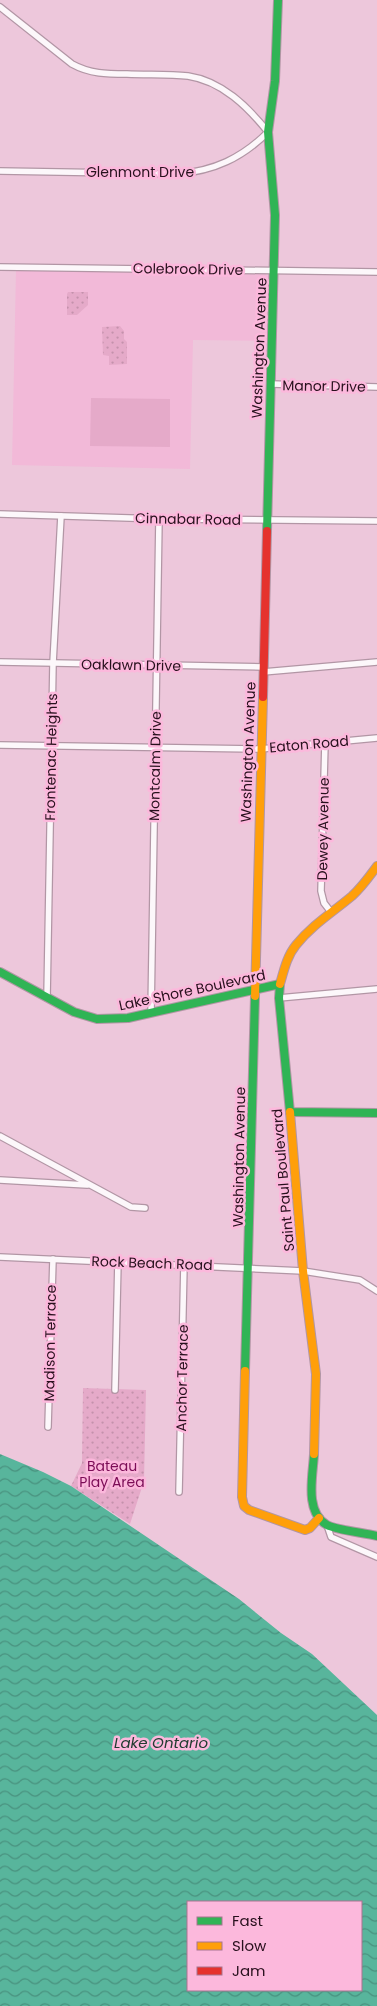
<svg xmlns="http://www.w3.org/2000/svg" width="377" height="2006" viewBox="0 0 377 2006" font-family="Poppins,sans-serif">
  <defs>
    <pattern id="park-dots" width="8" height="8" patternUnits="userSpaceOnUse" patternTransform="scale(1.25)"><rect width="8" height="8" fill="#e5aac9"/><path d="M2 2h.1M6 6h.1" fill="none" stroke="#c491ac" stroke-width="1.8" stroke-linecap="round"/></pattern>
    <pattern id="water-waves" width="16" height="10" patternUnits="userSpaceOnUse" patternTransform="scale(1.25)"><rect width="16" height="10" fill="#58b59c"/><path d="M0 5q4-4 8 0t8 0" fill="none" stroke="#49927f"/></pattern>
  </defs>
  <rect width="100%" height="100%" fill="#edc7db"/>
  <polygon fill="#f2b9d8" points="16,270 265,274 269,276 269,341 193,340 190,469 12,465"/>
  <g fill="url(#park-dots)">
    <polygon points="68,292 88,292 88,305 77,315 67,315 67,294"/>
    <polygon points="120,326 124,331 124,339 127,342 127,364 109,365 109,356 103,355 102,327"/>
    <polygon points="83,1388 146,1390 144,1481 130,1524 71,1486 82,1463"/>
  </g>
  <polygon fill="#e5aac9" points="91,398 170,399 170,447 90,446"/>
  <path fill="url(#water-waves)" fill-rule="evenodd" d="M 0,1454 L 43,1472 L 71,1486 L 239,1599 L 281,1633 L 312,1654 L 377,1715 L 377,2006 L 0,2006 ZM 188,1902 L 361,1902 L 361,1990 L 188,1990 Z"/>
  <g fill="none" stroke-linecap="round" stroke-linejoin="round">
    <g stroke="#b296a5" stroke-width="8">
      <g id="street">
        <path d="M 0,7 L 72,64 C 90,74 107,74 127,74 C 147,75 168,74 188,76 C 222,81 248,107 268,132 C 242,158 214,171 177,174 L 0,171"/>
        <polyline points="0,267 377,272"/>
        <polyline points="271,384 377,387"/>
        <polyline points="0,514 162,519 377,521"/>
        <polyline points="0,662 263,667"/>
        <polyline points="263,672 377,662"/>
        <polyline points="325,743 321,891 324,903 331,912"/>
        <polyline points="0,745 260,749 377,738"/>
        <polyline points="47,998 53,663 61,516"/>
        <polyline points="279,998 377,989"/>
        <polyline points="151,1013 159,519"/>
        <polyline points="0,1136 131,1207 145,1208"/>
        <polyline points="0,1180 87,1185"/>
        <polyline points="0,1257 303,1271 360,1280 377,1291"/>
        <polyline points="115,1390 118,1261"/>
        <polyline points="48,1427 53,1259"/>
        <polyline points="179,1492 184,1264"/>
        <polyline points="327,1525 331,1537 377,1557"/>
      </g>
    </g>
    <g stroke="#b296a5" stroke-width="10">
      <g id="fast">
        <polyline points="267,531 275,215 268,132 275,81 278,0"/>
        <polyline points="0,972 74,1012 97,1019 128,1018 280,984 279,998 290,1112 377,1113"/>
        <polyline points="245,1371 255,996"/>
        <path d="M 314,1454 C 313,1475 304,1512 327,1525 C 336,1530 365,1533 377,1536"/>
      </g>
    </g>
    <g stroke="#b296a5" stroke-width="10">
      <g id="slow">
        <path d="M 280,984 C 284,970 287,956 296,945 C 312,925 333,912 352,896 C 362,887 369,877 377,866"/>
        <polyline points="255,996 263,697"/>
        <polyline points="290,1112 303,1271 316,1374 314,1454"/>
        <polyline points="245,1371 242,1497 244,1506 249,1510 305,1530 310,1528 319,1518"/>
      </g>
    </g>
    <g stroke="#b296a5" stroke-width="10">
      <polyline id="jam" points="263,697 267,531"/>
    </g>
    <use href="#street" stroke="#fcf7fa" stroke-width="5.5"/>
    <use href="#fast" stroke="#30b455" stroke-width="8"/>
    <use href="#slow" stroke="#ff9f0a" stroke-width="8"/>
    <use href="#jam" stroke="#e5322d" stroke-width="8"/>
  </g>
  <g text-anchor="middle" stroke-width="5" stroke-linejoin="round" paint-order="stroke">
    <g font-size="14" fill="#28101d" stroke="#fcb8dc">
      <text x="140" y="177">Glenmont Drive</text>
      <text transform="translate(188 269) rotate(1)" y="5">Colebrook Drive</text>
      <text transform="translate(259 348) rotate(-88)" y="5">Washington Avenue</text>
      <text transform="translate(324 386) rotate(1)" y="5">Manor Drive</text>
      <text transform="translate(188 519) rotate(1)" y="5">Cinnabar Road</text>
      <text transform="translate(131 665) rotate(1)" y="5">Oaklawn Drive</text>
      <text transform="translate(309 744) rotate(-5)" y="5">Eaton Road</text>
      <text transform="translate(248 752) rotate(-88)" y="5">Washington Avenue</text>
      <text transform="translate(51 757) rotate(-89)" y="5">Frontenac Heights</text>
      <text transform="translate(155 766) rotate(-89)" y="5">Montcalm Drive</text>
      <text transform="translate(323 829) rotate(-89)" y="5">Dewey Avenue</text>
      <text transform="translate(192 990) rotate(-12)" y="5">Lake Shore Boulevard</text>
      <text transform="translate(239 1157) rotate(-89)" y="5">Washington Avenue</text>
      <text transform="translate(283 1180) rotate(-95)" y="5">Saint Paul Boulevard</text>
      <text transform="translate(152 1263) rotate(2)" y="5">Rock Beach Road</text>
      <text transform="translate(50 1343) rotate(-89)" y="5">Madison Terrace</text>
      <text transform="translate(182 1378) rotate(-89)" y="5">Anchor Terrace</text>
    </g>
    <g font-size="14" fill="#7c0d57" stroke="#fcb8dc">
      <text x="112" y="1471">Bateau<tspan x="112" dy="16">Play Area</tspan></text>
    </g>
    <g font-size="15" font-style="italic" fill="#213c31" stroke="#fcb8dc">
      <text x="161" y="1748">Lake Ontario</text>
    </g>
  </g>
  <rect x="187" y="1901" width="175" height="90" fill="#fcb8dc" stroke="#a77590"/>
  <rect x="197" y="1917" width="25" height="8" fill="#30b455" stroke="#a77590"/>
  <text x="232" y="1926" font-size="15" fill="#28101d">Fast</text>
  <rect x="197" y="1942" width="25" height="8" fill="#ff9f0a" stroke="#a77590"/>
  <text x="232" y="1951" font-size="15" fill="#28101d">Slow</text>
  <rect x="197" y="1967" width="25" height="8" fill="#e5322d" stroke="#a77590"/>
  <text x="232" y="1976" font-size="15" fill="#28101d">Jam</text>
</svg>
